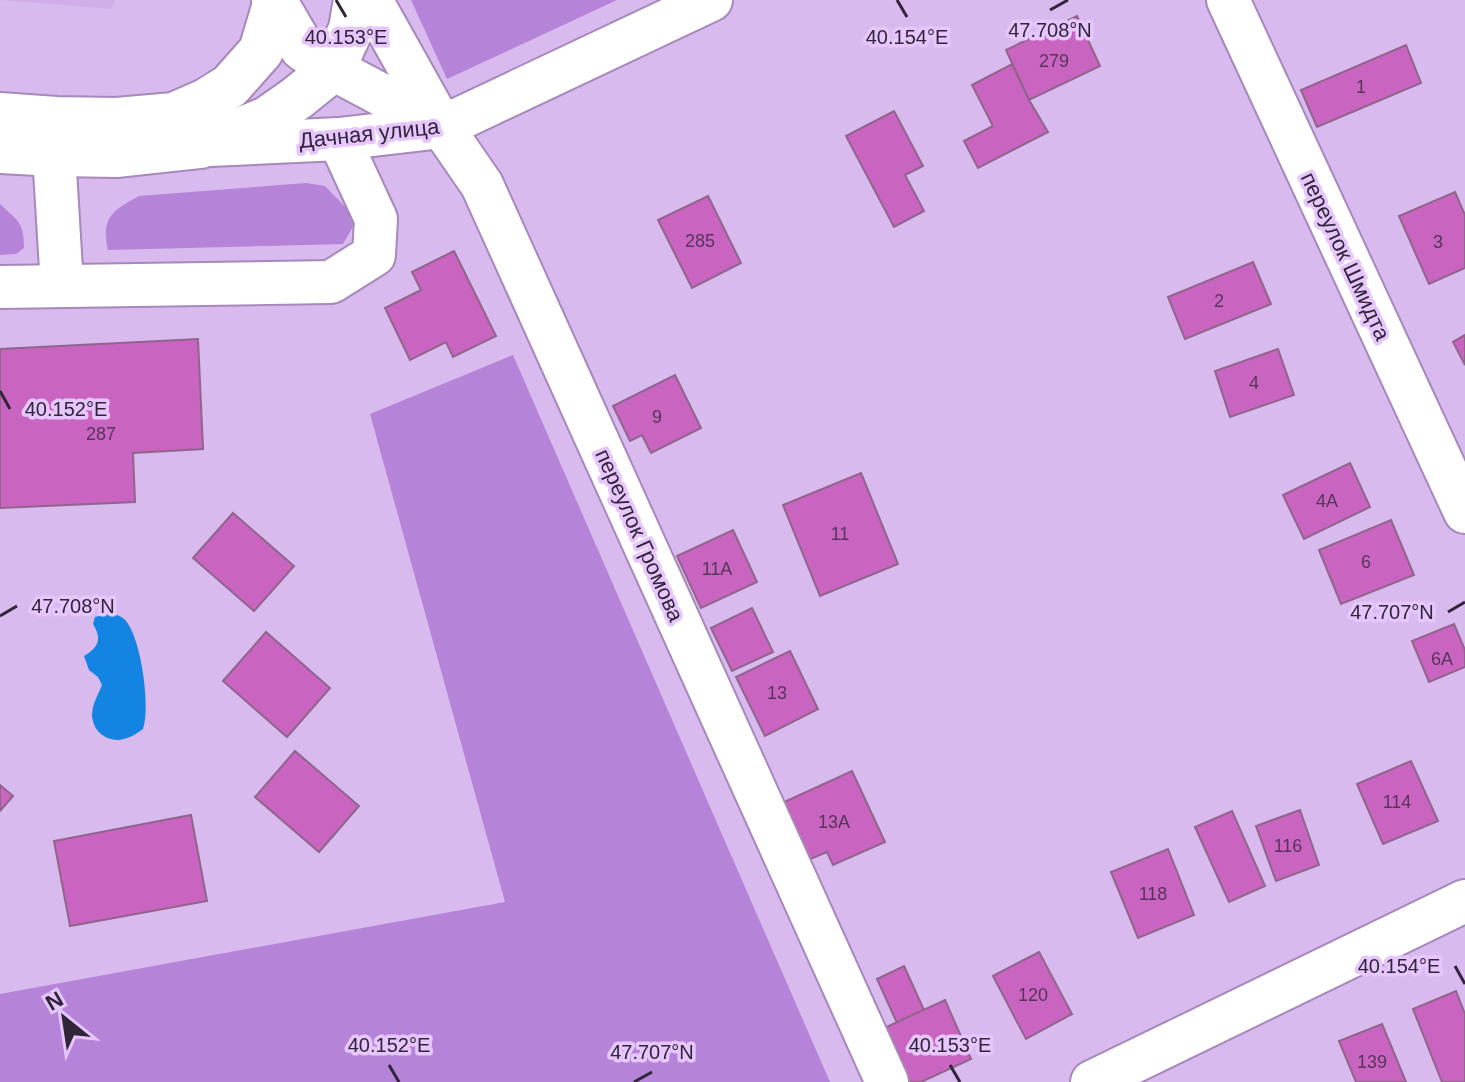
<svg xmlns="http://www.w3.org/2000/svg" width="1465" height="1082" viewBox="0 0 1465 1082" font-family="Arial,sans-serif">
  <rect width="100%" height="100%" fill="#d8baef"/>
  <polygon fill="#d1aee9" points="0,0 115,0 111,9"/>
  <g fill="#b583d7">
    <polygon points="411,0 617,0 447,79"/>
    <path d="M 306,183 L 325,186 L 355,217 L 354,225 L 343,244 L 108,250 C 101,217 112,211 139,196 Z"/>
    <path d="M 0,204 C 18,221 24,222 24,248 L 16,254 L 0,255 Z"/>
    <polygon points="513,355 830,1082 0,1082 0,994 505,902 370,414"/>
  </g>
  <path fill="#1484e3" d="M 107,614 C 114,615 119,614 124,619 C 141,634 151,709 143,729 C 130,739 115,745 101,734 C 95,729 93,723 92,716 C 92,704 98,695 102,685 L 98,677 L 89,670 L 84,656 C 99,647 102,639 93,624 L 95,617 Z"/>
  <g fill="#c965c0" stroke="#90648b" stroke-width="2">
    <polygon points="1077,16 1100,66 1029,100 1006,50"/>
    <polygon points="1406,45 1421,83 1317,127 1301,90"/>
    <polygon points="1012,64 1029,100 1048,132 978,168 964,141 993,126 972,85"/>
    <polygon points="894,111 923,166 905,175 924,211 894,227 846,136"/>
    <polygon points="1455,192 1465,215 1465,268 1429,284 1399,216"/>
    <polygon points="708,196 741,263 692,288 658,220"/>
    <polygon points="454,251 496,336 453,357 446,342 410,360 385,308 421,290 412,272"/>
    <polygon points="1253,262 1271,304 1185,339 1168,297"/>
    <polygon points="1465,335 1465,365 1453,342"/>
    <polygon points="198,339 203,449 133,453 135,502 0,508 0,349"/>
    <polygon points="1278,349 1294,395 1230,417 1215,371"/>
    <polygon points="675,375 701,428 651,453 642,435 630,441 613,406"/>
    <polygon points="1350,463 1370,507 1304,539 1283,495"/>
    <polygon points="861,473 898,564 820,596 783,505"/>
    <polygon points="233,513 294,566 254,611 193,558"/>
    <polygon points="1391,520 1414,575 1341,604 1319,550"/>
    <polygon points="733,530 757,582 701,608 677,556"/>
    <polygon points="752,608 773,652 732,671 711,628"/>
    <polygon points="1454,624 1465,650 1465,667 1429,682 1412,641"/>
    <polygon points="266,632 330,688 287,737 223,681"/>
    <polygon points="790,651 818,709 765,736 736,677"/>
    <polygon points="295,751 359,806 319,852 255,797"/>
    <polygon points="1411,761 1438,821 1383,844 1357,784"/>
    <polygon points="852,771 885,842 833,865 827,852 808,860 782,803"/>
    <polygon points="0,785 13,796 0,811"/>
    <polygon points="1300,810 1319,865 1276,881 1256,826"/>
    <polygon points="1232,811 1265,886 1229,902 1195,827"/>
    <polygon points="191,815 207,901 70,926 54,841"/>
    <polygon points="1168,849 1194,915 1138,938 1111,872"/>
    <polygon points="1039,952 1072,1014 1026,1039 993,976"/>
    <polygon points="904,966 924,1010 897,1023 877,979"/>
    <polygon points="1456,991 1465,1014 1465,1082 1442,1082 1413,1009"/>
    <polygon points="945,1000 971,1059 921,1082 904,1082 880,1030"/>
    <polygon points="1382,1024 1406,1082 1356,1082 1339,1041"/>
  </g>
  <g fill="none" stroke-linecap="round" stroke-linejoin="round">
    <g stroke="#a688ba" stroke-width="46">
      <g id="minor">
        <polyline points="371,0 442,127 482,185 887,1082"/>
        <polyline points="1228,0 1465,512"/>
        <polyline points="333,69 442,127"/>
        <polyline points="210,145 339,139 442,127 711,0"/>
        <polyline points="54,154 62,286"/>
        <polyline points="0,287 331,282 374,255 376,219 339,139"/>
        <polyline points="1092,1082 1465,901"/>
      </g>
    </g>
    <g stroke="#a688ba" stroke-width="48">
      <g id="major">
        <polyline points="274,0 302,48 333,69"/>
        <polyline points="0,115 56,119 117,120 174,115 206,101 230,86 261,51 275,4"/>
        <polyline points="0,151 54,154 118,155 201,146 267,119 297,98 333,69 351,29 356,0"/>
      </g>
    </g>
    <use href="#minor" stroke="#fff" stroke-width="42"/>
    <use href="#major" stroke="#fff" stroke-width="44"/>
  </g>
  <path fill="none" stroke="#312539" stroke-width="3" d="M 336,0 L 346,17M 897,0 L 907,17M 1050,10 L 1068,0M 0,391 L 10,409M 1448,612 L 1465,602M 0,616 L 17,606M 1455,966 L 1465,984M 389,1065 L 399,1082M 950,1065 L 960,1082M 634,1082 L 652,1072"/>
  <g text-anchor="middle" stroke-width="7" stroke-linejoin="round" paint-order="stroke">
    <g font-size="18" fill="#57355b">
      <text x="1054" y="67">279</text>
      <text x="1361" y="93">1</text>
      <text x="700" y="247">285</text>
      <text x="1438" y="248">3</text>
      <text x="1219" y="307">2</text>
      <text x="1254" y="389">4</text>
      <text x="657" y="423">9</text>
      <text x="101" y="440">287</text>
      <text x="1327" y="507">4А</text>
      <text x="840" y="540">11</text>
      <text x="1366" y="568">6</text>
      <text x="717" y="575">11А</text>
      <text x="1442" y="665">6А</text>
      <text x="777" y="699">13</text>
      <text x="1397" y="808">114</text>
      <text x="834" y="828">13А</text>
      <text x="1288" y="852">116</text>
      <text x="1153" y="900">118</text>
      <text x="1033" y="1001">120</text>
      <text x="1372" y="1068">139</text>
    </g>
    <g font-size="22" fill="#312539" stroke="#e6c6fc">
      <text transform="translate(369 133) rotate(-6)" y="8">Дачная улица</text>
      <text transform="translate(1346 256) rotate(65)" y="8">переулок Шмидта</text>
      <text transform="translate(640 535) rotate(66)" y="8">переулок Громова</text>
    </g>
  </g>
  <g font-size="20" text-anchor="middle" fill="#312539" stroke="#e6c6fc" stroke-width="7" stroke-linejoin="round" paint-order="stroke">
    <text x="1050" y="37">47.708°N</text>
    <text x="346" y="44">40.153°E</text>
    <text x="907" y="44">40.154°E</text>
    <text x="66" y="416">40.152°E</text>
    <text x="73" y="613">47.708°N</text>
    <text x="1392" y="619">47.707°N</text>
    <text x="1399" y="973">40.154°E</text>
    <text x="389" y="1052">40.152°E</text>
    <text x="950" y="1052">40.153°E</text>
    <text x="652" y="1059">47.707°N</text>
  </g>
  <g transform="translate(64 1018) rotate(330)" stroke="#e6c6fc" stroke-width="6" paint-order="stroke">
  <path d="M0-6L14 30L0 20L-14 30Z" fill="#312539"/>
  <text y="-12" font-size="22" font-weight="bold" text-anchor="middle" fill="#312539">N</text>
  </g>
</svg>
